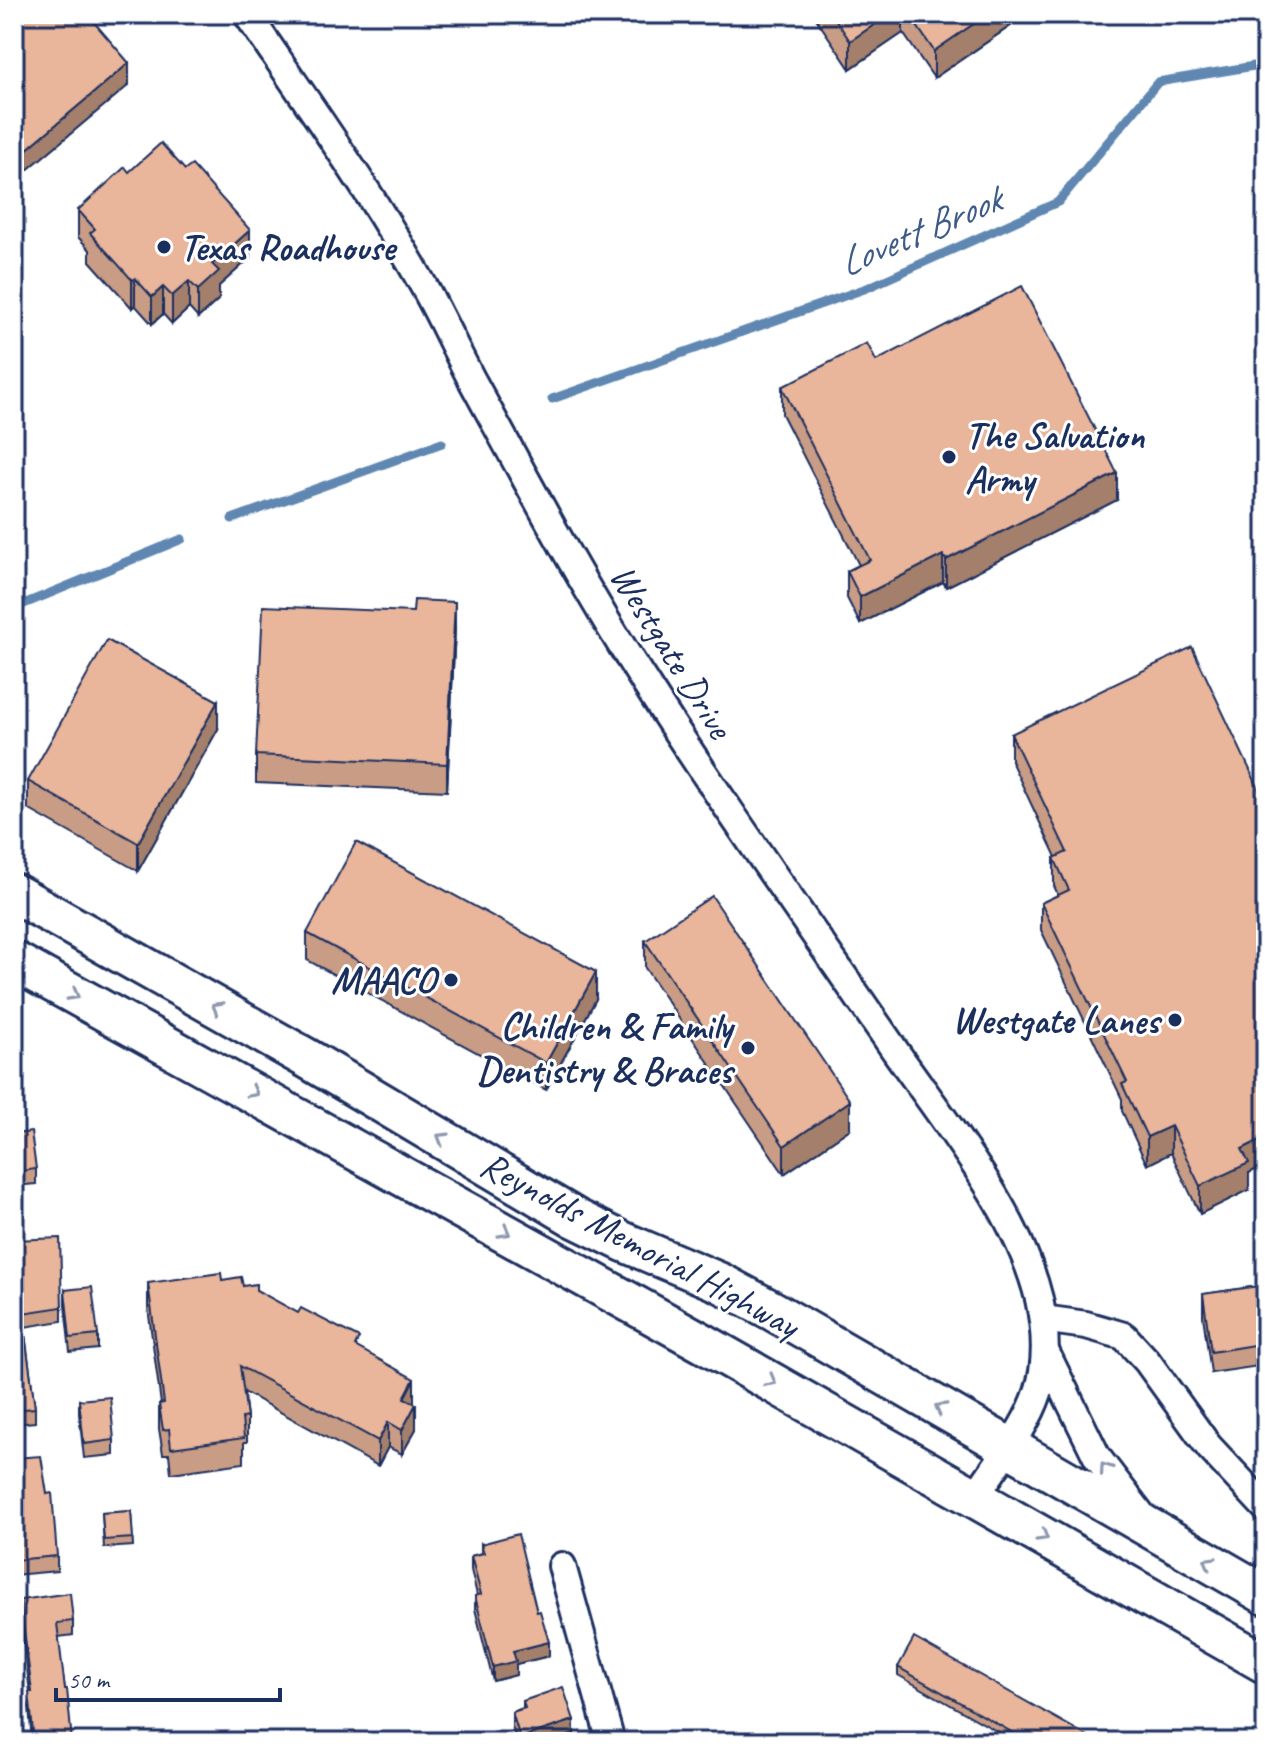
<svg xmlns="http://www.w3.org/2000/svg" width="1280" height="1756" viewBox="0 0 1280 1756" font-family="Caveat,sans-serif">
  <rect width="100%" height="100%" fill="#fff"/>
  <filter id="ink" filterUnits="userSpaceOnUse"><feTurbulence type="fractalNoise" baseFrequency=".0125" numOctaves="2"/><feDisplacementMap in="SourceGraphic" scale="16" xChannelSelector="R" yChannelSelector="G"/><feConvolveMatrix kernelMatrix="1 2 1 2 8 2 1 2 1" color-interpolation-filters="sRGB"/></filter>
  <g filter="url(#ink)">
    <g fill="none" stroke-linecap="round" stroke-linejoin="round">
      <g stroke="#5e87b1" stroke-width="9">
        <polyline points="552,399 867,288 1058,202 1158,82 1266,64"/>
        <polyline points="232,519 442,443"/>
        <polyline points="14,608 182,539"/>
      </g>
      <g stroke="#1b2f5e" stroke-width="32">
        <g id="street">
          <path d="M 247,14 C 307,102 370,190 422,283 C 441,316 456,351 474,384 C 528,483 581,583 642,678 C 723,805 811,928 896,1052 C 947,1125 1018,1212 1039,1299 C 1060,1393 1023,1424 975,1497"/>
          <polyline points="1043,1319 1086,1325 1124,1336 1147,1361 1209,1447 1266,1508"/>
          <polyline points="1046,1353 1097,1457 1143,1517"/>
          <polyline points="562,1566 611,1742"/>
        </g>
      </g>
      <g stroke="#1b2f5e" stroke-width="44">
        <g id="secondary">
          <polyline points="14,893 308,1059 575,1218 624,1242 721,1283 773,1311 1266,1595"/>
          <polyline points="14,961 703,1343 1266,1664"/>
        </g>
      </g>
      <use href="#street" stroke="#fff" stroke-width="26"/>
      <use href="#secondary" stroke="#fff" stroke-width="38"/>
    </g>
    <g fill="#c89c85" stroke="#1b2f5e" stroke-width="2">
      <polygon points="813,14 1028,14 934,78 903,33 850,69"/>
      <polygon points="129,172 250,258 219,286 219,299 198,318 189,308 172,324 163,314 152,324 135,305 132,308 90,261 90,250 78,237 78,210"/>
      <polygon points="876,361 1117,500 946,587 943,582 860,624 847,598 847,571 859,565 782,414 782,387"/>
      <polygon points="455,629 447,791 256,783 256,755"/>
      <polygon points="218,729 138,871 28,809 28,781"/>
      <polygon points="1011,734 1249,1173 1249,1190 1200,1214 1171,1153 1147,1165 1122,1111 1122,1099 1041,930 1041,903 1058,895 1054,886 1054,858 1056,857 1011,761"/>
      <polygon points="307,933 596,999 546,1090 307,960"/>
      <polygon points="645,941 850,1129 784,1174 645,968"/>
      <polygon points="14,1134 36,1169 36,1184 14,1186"/>
      <polygon points="14,1240 62,1307 62,1321 24,1327 35,1408 35,1422 14,1424"/>
      <polygon points="222,1280 256,1290 359,1349 414,1403 416,1429 402,1454 388,1447 378,1466 244,1392 247,1417 247,1442 244,1442 244,1463 171,1473 169,1454 163,1454 159,1429 159,1404 161,1404 148,1308 148,1283"/>
      <polygon points="1266,1285 1266,1365 1211,1373 1203,1316 1203,1294"/>
      <polygon points="65,1290 98,1335 98,1349 70,1352 65,1305"/>
      <polygon points="79,1400 114,1440 114,1455 84,1458 79,1414"/>
      <polygon points="14,1458 57,1556 57,1571 14,1575"/>
      <polygon points="131,1511 133,1546 104,1548 102,1513"/>
      <polygon points="481,1544 549,1656 516,1664 516,1675 493,1681 475,1609 475,1596 477,1595 471,1570 471,1556 481,1553"/>
      <polygon points="20,1600 73,1621 73,1635 58,1637 72,1742 32,1742 29,1707 30,1692 20,1614"/>
      <polygon points="898,1667 1098,1742 1016,1742 898,1675"/>
      <polygon points="523,1701 574,1734 552,1742 517,1742 512,1726 512,1712 523,1708"/>
    </g>
    <g fill="#a37f6c" stroke="#1b2f5e" stroke-width="2">
      <polygon points="890,14 903,14 903,33 850,69 850,41"/>
      <polygon points="988,14 1028,14 934,78 934,51"/>
      <polygon points="129,63 129,85 14,181 14,160"/>
      <polygon points="250,230 250,258 219,286 219,299 198,318 198,290 212,264"/>
      <polygon points="135,278 135,305 132,308 132,280"/>
      <polygon points="189,281 189,308 172,324 172,296"/>
      <polygon points="163,287 163,314 152,324 152,297"/>
      <polygon points="1117,473 1117,500 946,587 946,560"/>
      <polygon points="943,555 943,582 860,624 860,597"/>
      <polygon points="455,602 455,629 447,791 447,764"/>
      <polygon points="218,701 218,729 138,871 138,843"/>
      <polygon points="596,972 596,999 546,1090 546,1063"/>
      <polygon points="850,1101 850,1129 784,1174 784,1146"/>
      <polygon points="1171,1126 1171,1153 1147,1165 1147,1137"/>
      <polygon points="1266,1137 1266,1165 1249,1173 1249,1190 1200,1214 1200,1186 1242,1149"/>
      <polygon points="414,1379 414,1403 404,1398"/>
      <polygon points="416,1404 416,1429 402,1454 402,1430"/>
      <polygon points="388,1422 388,1447 378,1466 378,1441"/>
      <polygon points="549,1642 549,1656 516,1664 516,1675 493,1681 493,1667 513,1651"/>
      <polygon points="574,1720 574,1734 552,1742 520,1742 520,1738"/>
    </g>
    <g fill="#e9b59b" stroke="#1b2f5e" stroke-width="2">
      <polygon points="14,14 87,14 129,63 14,160"/>
      <polygon points="832,14 890,14 850,41"/>
      <polygon points="909,14 988,14 934,51"/>
      <polygon points="161,143 185,170 192,165 250,230 212,264 219,271 198,290 189,281 172,296 163,287 152,297 135,278 132,280 90,233 95,229 78,210 125,167 129,172"/>
      <polygon points="1022,286 1117,473 946,560 943,555 860,597 847,571 870,560 782,387 867,343 876,361"/>
      <polygon points="414,600 455,602 447,764 256,755 263,606 413,612"/>
      <polygon points="107,640 218,701 138,843 28,781"/>
      <polygon points="1192,647 1266,804 1266,1137 1242,1149 1249,1163 1200,1186 1171,1126 1147,1137 1122,1084 1127,1082 1041,903 1069,890 1054,858 1067,852 1011,734"/>
      <polygon points="356,842 596,972 546,1063 307,933"/>
      <polygon points="712,896 850,1101 784,1146 645,941"/>
      <polygon points="31,1132 36,1169 14,1172 14,1134"/>
      <polygon points="60,1238 62,1307 22,1313 35,1408 14,1410 14,1240"/>
      <polygon points="221,1273 222,1280 241,1277 243,1286 256,1284 256,1290 298,1313 301,1308 359,1338 355,1346 414,1379 404,1398 416,1404 402,1430 388,1422 378,1441 240,1366 247,1417 242,1418 244,1438 171,1448 169,1429 163,1430 159,1404 164,1403 148,1283"/>
      <polygon points="1266,1285 1266,1343 1211,1352 1203,1294"/>
      <polygon points="92,1287 98,1335 70,1338 65,1290"/>
      <polygon points="110,1397 114,1440 84,1444 79,1400"/>
      <polygon points="41,1456 47,1494 52,1493 57,1556 14,1560 14,1458"/>
      <polygon points="131,1511 133,1538 104,1540 102,1513"/>
      <polygon points="518,1534 537,1612 540,1611 549,1642 513,1651 516,1661 493,1667 475,1596 481,1594 471,1556 484,1553 481,1544"/>
      <polygon points="70,1593 73,1621 57,1623 65,1689 67,1689 72,1742 34,1742 29,1692 32,1692 20,1600"/>
      <polygon points="914,1638 1098,1742 1029,1742 898,1667"/>
      <polygon points="563,1687 574,1720 520,1738 512,1712 525,1708 523,1701"/>
    </g>
    <defs><path id="oneway-chevron" d="M-2-3.5L2.5 0L-2 3.5" fill="none" stroke-width="1.6" stroke-linecap="round" stroke-linejoin="round" transform="scale(2)"/></defs>
    <g stroke="#8d97ae">
      <use href="#oneway-chevron" transform="translate(74 995) rotate(29)"/>
      <use href="#oneway-chevron" transform="translate(217 1007) rotate(-151)"/>
      <use href="#oneway-chevron" transform="translate(253 1092) rotate(28)"/>
      <use href="#oneway-chevron" transform="translate(442 1138) rotate(-149)"/>
      <use href="#oneway-chevron" transform="translate(505 1232) rotate(29)"/>
      <use href="#oneway-chevron" transform="translate(771 1381) rotate(30)"/>
      <use href="#oneway-chevron" transform="translate(940 1408) rotate(-150)"/>
      <use href="#oneway-chevron" transform="translate(1105 1468) rotate(-125)"/>
      <use href="#oneway-chevron" transform="translate(1043 1536) rotate(30)"/>
      <use href="#oneway-chevron" transform="translate(1209 1562) rotate(-150)"/>
    </g>
  </g>
  <g fill="#1b2f5e" stroke="#fff" stroke-width="3">
    <circle cx="164" cy="247" r="8"/>
    <circle cx="949" cy="457" r="8"/>
    <circle cx="451" cy="980" r="8"/>
    <circle cx="1175" cy="1020" r="8"/>
    <circle cx="748" cy="1048" r="8"/>
  </g>
  <g text-anchor="middle" stroke-width="6" stroke-linejoin="round" paint-order="stroke">
    <g font-size="38" font-weight="bold" fill="#1b2f5e" stroke="#fff" text-anchor="end">
      <text x="180" y="260" text-anchor="start">Texas Roadhouse</text>
      <text x="965" y="448" text-anchor="start">The Salvation<tspan x="965" dy="44">Army</tspan></text>
      <text x="435" y="993">MAACO</text>
      <text x="1159" y="1033">Westgate Lanes</text>
      <text x="732" y="1039">Children &amp; Family<tspan x="732" dy="44">Dentistry &amp; Braces</tspan></text>
    </g>
    <g font-size="38" fill="#1b2f5e" stroke="#fff">
      <text transform="translate(672 651) rotate(58)" y="13">Westgate Drive</text>
      <text transform="translate(640 1244) rotate(28)" y="13">Reynolds Memorial Highway</text>
    </g>
    <g font-size="40" font-style="italic" fill="#3d5b88" stroke="#fff">
      <text transform="translate(919 230) rotate(-23)" y="14">Lovett Brook</text>
    </g>
  </g>
  <rect width="1280" height="1756" fill="none" stroke="#fff" stroke-width="48"/>
  <rect x="24" y="24" width="1232" height="1708" fill="none" stroke="#1b2f5e" stroke-width="3" filter="url(#ink)"/>
  <path d="M56 1688v12h224v-12" fill="none" stroke="#1b2f5e" stroke-width="4"/>
  <text x="68" y="1688" font-size="24" fill="#1b2f5e" stroke="#ffffff" stroke-width="6" paint-order="stroke">50 m</text>
</svg>
